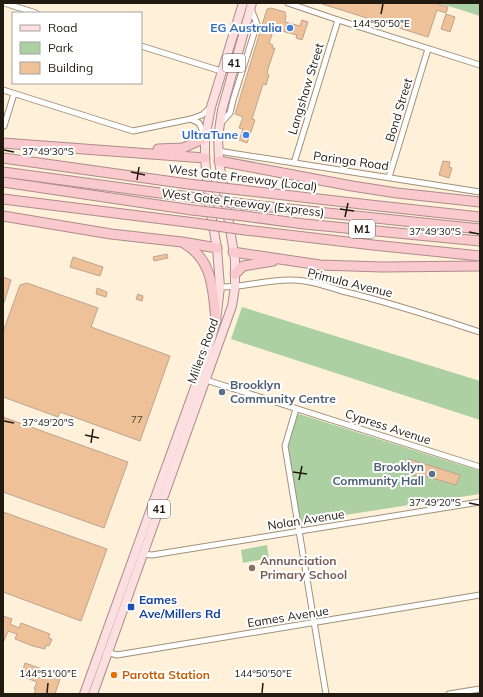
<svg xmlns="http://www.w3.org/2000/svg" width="483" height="697" viewBox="0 0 483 697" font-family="Mulish,sans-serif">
  <rect width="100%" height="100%" fill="#fff0da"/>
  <g fill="#add0a3">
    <polygon points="442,3 480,3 480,16 442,4"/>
    <polygon points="242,307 480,381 480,420 231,339"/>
    <polygon points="296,413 480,471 480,494 300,522 288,446"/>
    <polygon points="267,545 269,558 243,563 241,550"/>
  </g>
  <g fill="#eec199" stroke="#bca48f">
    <polygon points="323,3 439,3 438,4 448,7 446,13 437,10 428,37 322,4"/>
    <polygon points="271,8 285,12 286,16 285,22 300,26 302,20 308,22 302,40 296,38 297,35 274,29 269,43 273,45 272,48 275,48 268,69 267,74 269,75 266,85 263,84 252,119 255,120 247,143 239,140 243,129 239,128 243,117 235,114 267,9"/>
    <polygon points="446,14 455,17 450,32 441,29"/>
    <polygon points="443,161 450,162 449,167 452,168 449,178 439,175"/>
    <polygon points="167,254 168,258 154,261 153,257"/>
    <polygon points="73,257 103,267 100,276 70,267"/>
    <polygon points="3,277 11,280 4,303 3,303"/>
    <polygon points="27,283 98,308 91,327 170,356 140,441 60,412 58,417 3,397 3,332 20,285"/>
    <polygon points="97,288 107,292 106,297 96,294"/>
    <polygon points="138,294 143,296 142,301 136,299"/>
    <polygon points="3,417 128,462 104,528 3,492"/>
    <polygon points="409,459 460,475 456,485 425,476 424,478 405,472"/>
    <polygon points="3,512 107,549 81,621 3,592"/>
    <polygon points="3,616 12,619 10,624 19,628 21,623 50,634 48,638 52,639 49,646 46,645 45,649 33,646 15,639 17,634 8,631 3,643"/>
    <polygon points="25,663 56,674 55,677 60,679 55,694 34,694 36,689 34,689 37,682 21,676"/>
  </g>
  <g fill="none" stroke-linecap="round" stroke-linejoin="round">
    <g stroke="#a29078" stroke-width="7">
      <g id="minor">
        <polyline points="4,3 36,13"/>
        <polyline points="288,3 338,20 480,65"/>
        <polyline points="141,46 221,71"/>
        <polyline points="3,90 133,131 191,119 202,115 211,107"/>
        <polyline points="191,119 199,123 205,136"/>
        <polyline points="220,124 230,113 233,100 257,24 251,9"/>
        <polyline points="4,126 14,94"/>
        <polyline points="218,151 480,192"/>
        <polyline points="294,163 338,20"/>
        <polyline points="389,177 428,49"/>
        <path d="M 219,287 C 244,288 267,279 292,280 C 309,280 326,286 342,291 C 389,302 434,317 480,332"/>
        <polyline points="203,379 480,467"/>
        <polyline points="296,409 285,446 326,694"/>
        <polyline points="142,554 152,555 480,502"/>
        <polyline points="106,652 117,655 480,595"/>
        <polyline points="449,694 480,689"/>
      </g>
    </g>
    <g stroke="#ad8c8b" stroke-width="10">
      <g id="primary">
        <polyline points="84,694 207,354 216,321 220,287 217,248 209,203 205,158 205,138 211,107 243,3"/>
        <polyline points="93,694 232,306 235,287 235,260 219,161 218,137 222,110 252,3"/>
      </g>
    </g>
    <g stroke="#ad8c8b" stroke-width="11">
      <g id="motorway">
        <polyline points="3,143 205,158"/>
        <polyline points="158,149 183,148 205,138"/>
        <polyline points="3,158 188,184"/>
        <polyline points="219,161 352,186 397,193 480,202"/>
        <polyline points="3,172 190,197"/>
        <polyline points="3,182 192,210"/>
        <polyline points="241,190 370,205 480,217"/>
        <polyline points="3,199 195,223"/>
        <polyline points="243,204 480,229"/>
        <polyline points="3,216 111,234 182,242 217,248"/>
        <polyline points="244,216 304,224 480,241"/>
        <polyline points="245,230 373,245 480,256"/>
        <path d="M 185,244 C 213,260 213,291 216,321"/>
        <polyline points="233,252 320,265 382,267 480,266"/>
        <polyline points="235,274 243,266 273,261"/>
      </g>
    </g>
    <use href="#minor" stroke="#fff" stroke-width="5"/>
    <use href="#primary" stroke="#fbdfe1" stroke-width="8"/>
    <use href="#motorway" stroke="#f9c9cd" stroke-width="9"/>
    <g stroke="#ad8c8b" stroke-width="11" stroke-linecap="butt">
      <g id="motorway-bridge">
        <polyline points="188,184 241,190"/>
        <polyline points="190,197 243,204"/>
        <polyline points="192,210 244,216"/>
        <polyline points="195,223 245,230"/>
      </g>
    </g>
    <use href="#motorway-bridge" stroke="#f9c9cd" stroke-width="9"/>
  </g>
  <path fill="none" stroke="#211a11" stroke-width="1.5" d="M 381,14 L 383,4M 4,150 L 14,152M 131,172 L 145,175M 137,180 L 139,167M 340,209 L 354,211M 345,217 L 348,203M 469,232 L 479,234M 4,421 L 14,423M 85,435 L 99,438M 91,443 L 93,429M 293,472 L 307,474M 299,480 L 302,466M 469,503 L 479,505M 47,693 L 48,683M 262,693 L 263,683"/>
  <g fill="#3f7fe0" stroke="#fff" stroke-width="1.5">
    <circle cx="290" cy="28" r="4"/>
    <circle cx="246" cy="135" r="4"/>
  </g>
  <g fill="#5c6f8a" stroke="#fff" stroke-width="1.5">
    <circle cx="222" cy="392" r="4"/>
    <circle cx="432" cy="474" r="4"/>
  </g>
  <circle fill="#8d6e63" stroke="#fff" stroke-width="1.5" cx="252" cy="568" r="4"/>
  <rect fill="#1a4fb4" stroke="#fff" stroke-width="1.5" x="127" y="603" width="8" height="8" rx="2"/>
  <circle fill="#e8710a" stroke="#fff" stroke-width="1.5" cx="114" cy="675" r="4"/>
  <g text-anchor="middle" stroke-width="4" stroke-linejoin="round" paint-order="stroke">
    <g font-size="10" fill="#544433">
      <text x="137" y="423">77</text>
    </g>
    <g fill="#fff" stroke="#645f58" stroke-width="1">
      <rect x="223" y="54" width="22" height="18" rx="3"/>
      <rect x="349" y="220" width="26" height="18" rx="3"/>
      <rect x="148" y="500" width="22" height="18" rx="3"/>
    </g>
    <g font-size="11" font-weight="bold" fill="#211a11">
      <text x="234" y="67">41</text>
      <text x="362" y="233">M1</text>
      <text x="159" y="513">41</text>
    </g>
    <g font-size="12" font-weight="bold" fill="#366cbe" stroke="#fff" text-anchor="end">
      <text x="282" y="32">EG Australia</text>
      <text x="238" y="139">UltraTune</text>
    </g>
    <g font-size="12" fill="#211a11" stroke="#fff">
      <text transform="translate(306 89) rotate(-73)" y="4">Langshaw Street</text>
      <text transform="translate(399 110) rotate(-73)" y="4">Bond Street</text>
      <text transform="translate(351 161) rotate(8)" y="4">Paringa Road</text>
      <text transform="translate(243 178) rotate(7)" y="4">West Gate Freeway (Local)</text>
      <text transform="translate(243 203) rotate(7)" y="4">West Gate Freeway (Express)</text>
      <text transform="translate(350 283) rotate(14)" y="4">Primula Avenue</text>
      <text transform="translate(203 351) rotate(-70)" y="4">Millers Road</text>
      <text transform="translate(388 427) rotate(18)" y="4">Cypress Avenue</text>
      <text transform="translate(306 520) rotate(-9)" y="4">Nolan Avenue</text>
      <text transform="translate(288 617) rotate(-9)" y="4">Eames Avenue</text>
    </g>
    <g font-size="12" font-weight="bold" fill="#4e5e75" stroke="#fff" text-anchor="start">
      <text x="230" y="389">Brooklyn<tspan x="230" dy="14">Community Centre</tspan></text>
      <text x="424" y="471" text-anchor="end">Brooklyn<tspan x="424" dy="14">Community Hall</tspan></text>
    </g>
    <g font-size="12" font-weight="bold" fill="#785e54" stroke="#fff" text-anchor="start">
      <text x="260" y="565">Annunciation<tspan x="260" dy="14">Primary School</tspan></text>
    </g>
    <g font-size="12" font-weight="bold" fill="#164399" stroke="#fff" text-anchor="start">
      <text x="139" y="604">Eames<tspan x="139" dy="14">Ave/Millers Rd</tspan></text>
    </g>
    <g font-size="12" font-weight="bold" fill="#c56008" stroke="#fff" text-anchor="start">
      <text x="122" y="679">Parotta Station</text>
    </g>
  </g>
  <g font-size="10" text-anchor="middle" fill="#211a11" stroke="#fff" stroke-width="4" stroke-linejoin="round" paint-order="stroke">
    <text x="381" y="27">144°50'50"E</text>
    <text x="48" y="155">37°49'30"S</text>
    <text x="435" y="235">37°49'30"S</text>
    <text x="48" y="426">37°49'20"S</text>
    <text x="435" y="506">37°49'20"S</text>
    <text x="48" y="677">144°51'00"E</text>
    <text x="263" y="677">144°50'50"E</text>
  </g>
  <rect width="483" height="697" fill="none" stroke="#211a11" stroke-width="8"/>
  <rect x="12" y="12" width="130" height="72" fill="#ffffff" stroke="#a6a3a0"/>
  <rect x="20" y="25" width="20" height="6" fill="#fbdfe1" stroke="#a6a3a0"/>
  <text x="48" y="32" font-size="12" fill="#211a11">Road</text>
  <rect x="20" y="42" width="20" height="12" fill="#add0a3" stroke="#a6a3a0"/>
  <text x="48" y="52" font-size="12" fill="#211a11">Park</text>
  <rect x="20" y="62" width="20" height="12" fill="#eec199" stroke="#a6a3a0"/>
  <text x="48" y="72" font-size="12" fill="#211a11">Building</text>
</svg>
